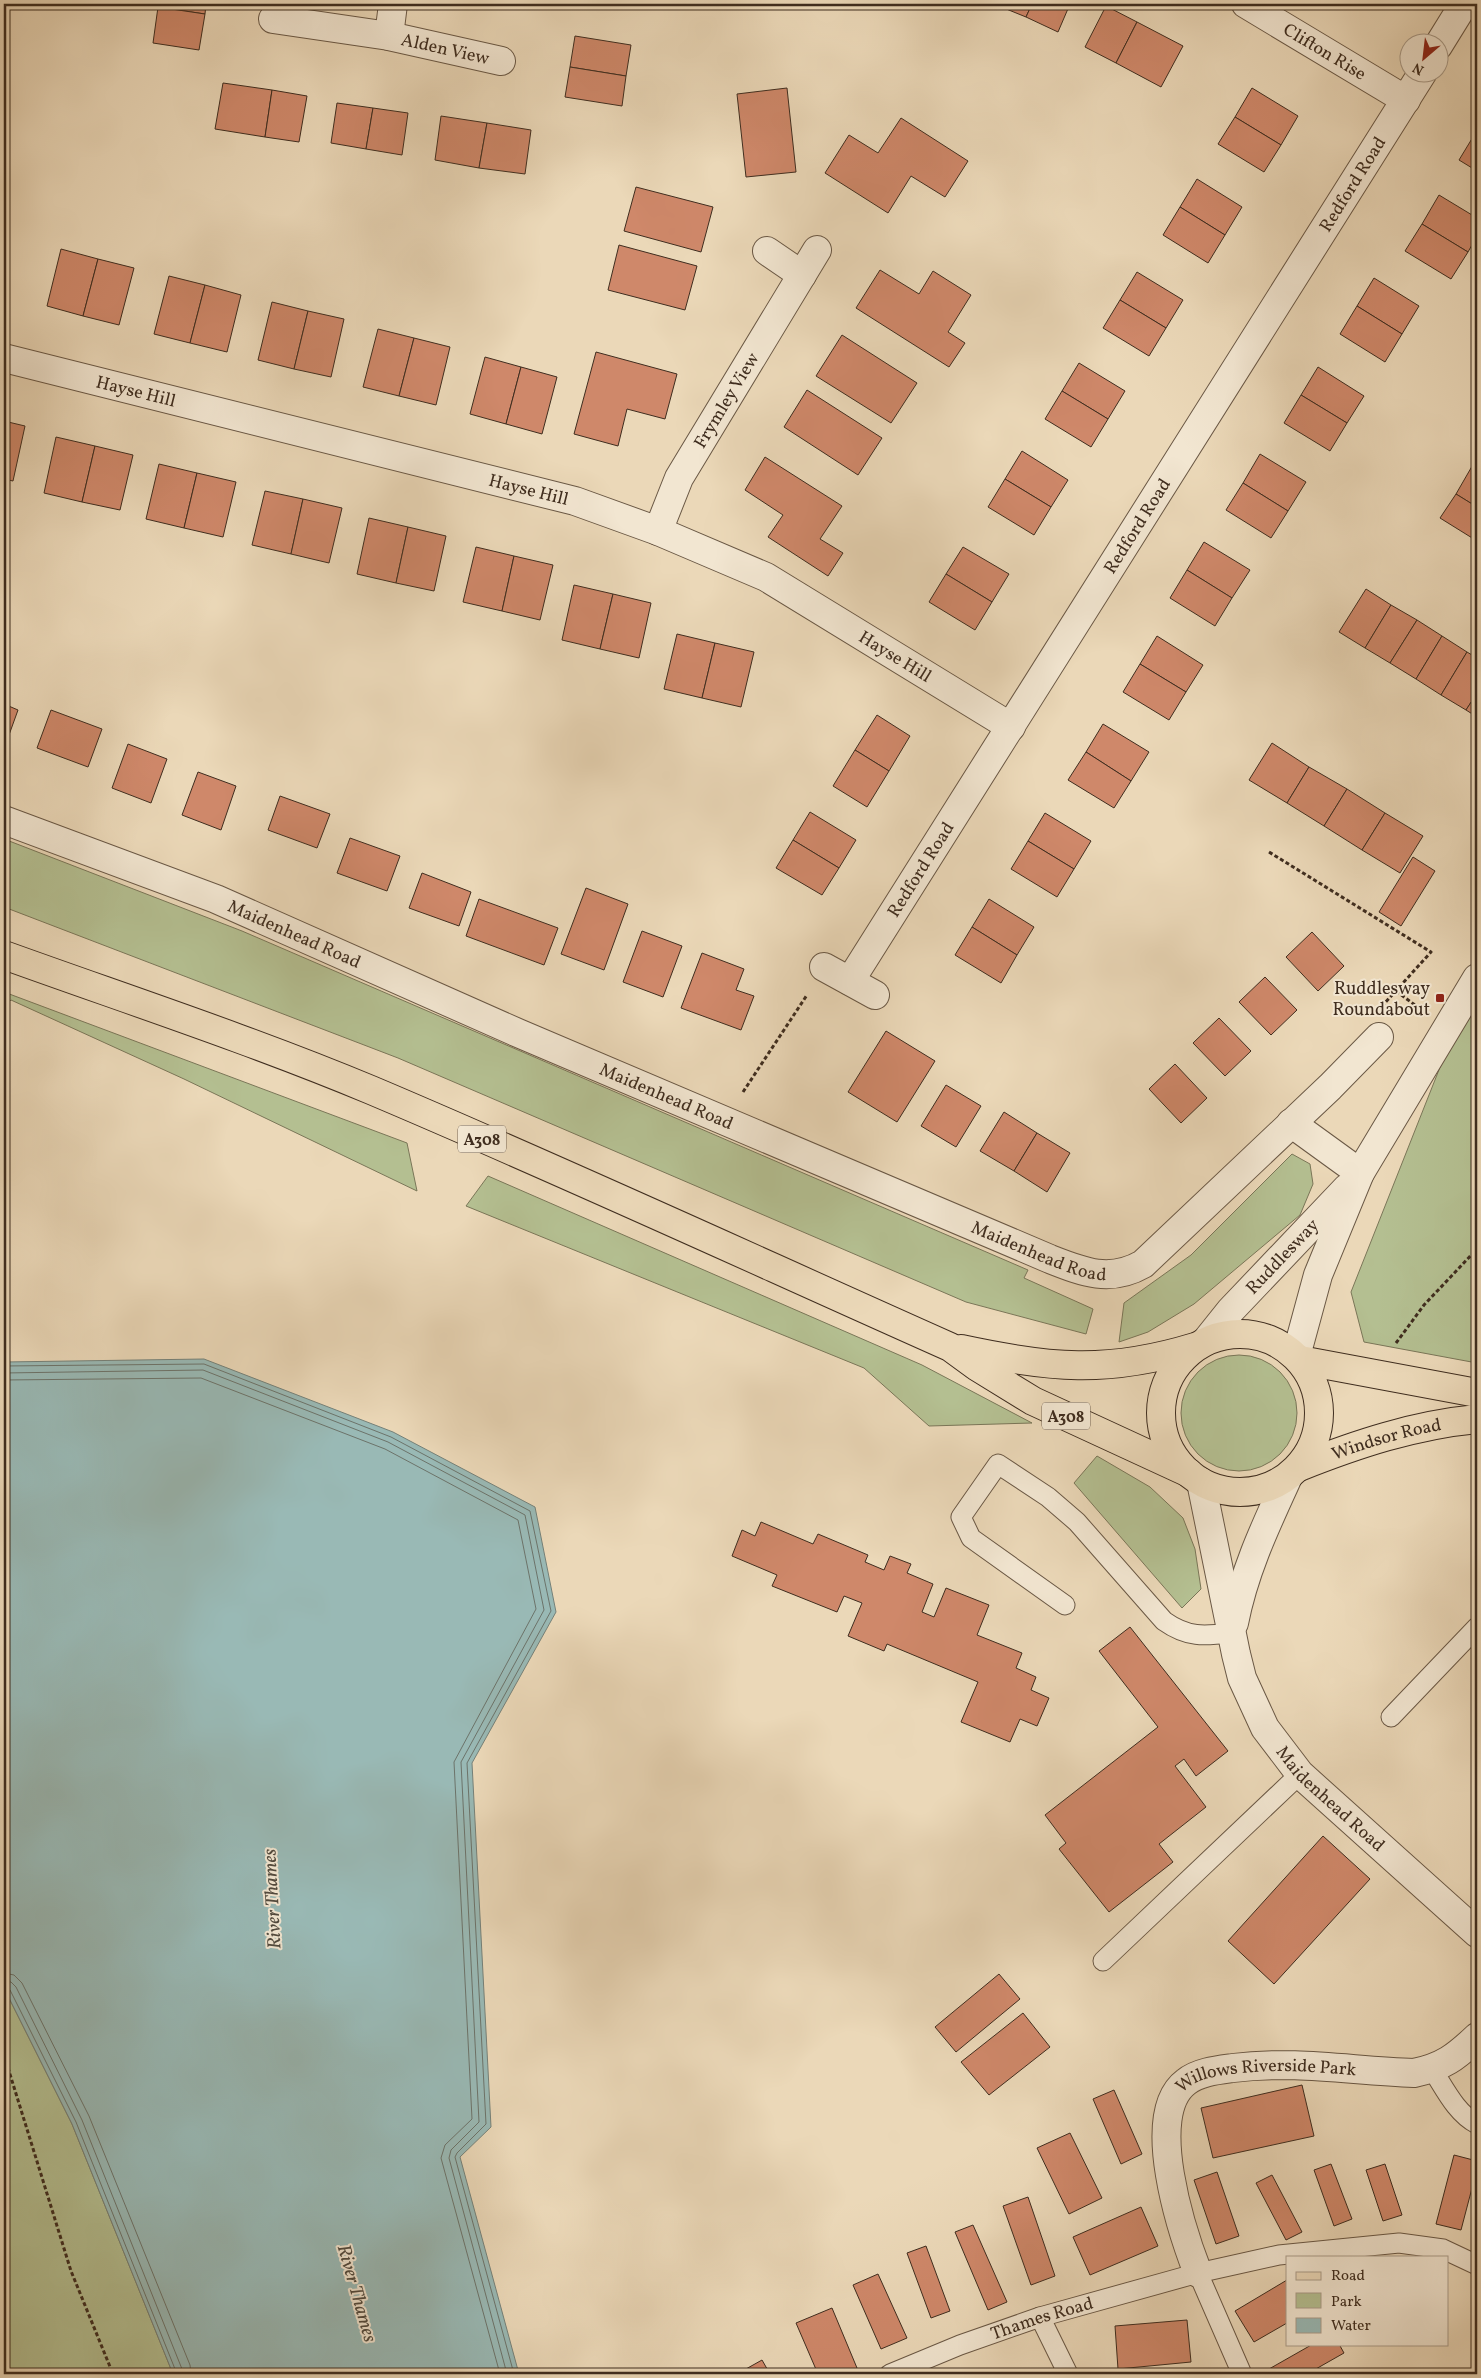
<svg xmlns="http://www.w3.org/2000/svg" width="1481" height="2378" viewBox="0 0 1481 2378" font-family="Vollkorn,serif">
  <rect width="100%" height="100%" fill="#ebd8b8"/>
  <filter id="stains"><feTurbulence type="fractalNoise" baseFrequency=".004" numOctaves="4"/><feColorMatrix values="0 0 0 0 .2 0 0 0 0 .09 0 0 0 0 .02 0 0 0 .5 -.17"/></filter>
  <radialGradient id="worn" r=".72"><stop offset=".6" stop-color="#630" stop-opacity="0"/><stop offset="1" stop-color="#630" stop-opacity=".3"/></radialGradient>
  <g fill="#b4bf91" stroke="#7a7658">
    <polygon points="4,839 242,931 1028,1270 1024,1278 1093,1309 1086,1334 966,1302 398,1058 4,907"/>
    <polygon points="4,992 407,1143 417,1191 184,1079 11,1000 4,1007"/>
    <polygon points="1477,1006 1477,1363 1364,1342 1351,1292 1450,1042"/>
    <polygon points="1292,1154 1310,1164 1313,1184 1300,1215 1194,1304 1148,1332 1119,1342 1124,1303 1191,1255"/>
    <polygon points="488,1176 922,1365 1032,1423 929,1426 864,1368 466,1206"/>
    <circle cx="1239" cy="1413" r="58"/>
    <polygon points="1097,1456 1150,1487 1183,1518 1195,1549 1201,1589 1182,1608 1074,1483"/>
    <polygon points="4,1988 72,2124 173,2374 4,2374"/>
  </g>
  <polygon fill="#99b9b5" stroke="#758179" points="204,1359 393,1432 535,1507 556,1612 472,1763 491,2127 460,2157 519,2374 173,2374 72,2124 4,1988 4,1362"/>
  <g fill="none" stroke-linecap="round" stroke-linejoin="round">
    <g stroke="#6c736a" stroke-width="1">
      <polyline points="4,1366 204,1364 391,1437 530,1511 551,1611 467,1763 486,2124 457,2153 455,2157 514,2374"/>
      <polyline points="4,1373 203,1370 388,1442 525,1515 544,1610 461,1762 479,2122 451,2150 449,2158 507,2374"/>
      <polyline points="4,1380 201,1378 385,1449 518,1520 536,1609 454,1762 472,2119 445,2145 441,2158 500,2374"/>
      <polyline points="4,1973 14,1975 22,1983 89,2116 190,2365 191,2374"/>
      <polyline points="4,1981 11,1982 16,1987 82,2120 184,2374"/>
      <polyline points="4,1987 10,1990 76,2122 177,2374"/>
    </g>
  </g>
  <g fill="#cf886a" stroke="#3f2d1f">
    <polygon points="159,4 206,4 205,14 158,7"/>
    <polygon points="994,4 1032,4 1026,17"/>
    <polygon points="1032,4 1070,4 1058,32 1026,17"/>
    <polygon points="1106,6 1137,22 1116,63 1085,47"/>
    <polygon points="158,7 205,14 199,50 153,43"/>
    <polygon points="1137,22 1183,46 1161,87 1116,63"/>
    <polygon points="575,36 631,45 626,76 570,67"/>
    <polygon points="570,67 626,76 622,106 565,97"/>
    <polygon points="223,83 272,90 265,137 215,129"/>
    <polygon points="787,88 796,172 746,177 737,94"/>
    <polygon points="1252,88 1298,116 1281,145 1235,117"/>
    <polygon points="272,90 307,96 299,142 265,137"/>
    <polygon points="337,103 373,108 366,149 331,143"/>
    <polygon points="373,108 408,113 402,155 366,149"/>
    <polygon points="441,116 487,123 479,168 435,160"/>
    <polygon points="1235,117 1281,145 1264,172 1218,144"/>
    <polygon points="901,118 968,161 945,197 911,176 888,213 825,173 849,135 878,153"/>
    <polygon points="487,123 531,130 525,174 479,168"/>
    <polygon points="1476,132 1477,133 1477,171 1459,160"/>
    <polygon points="1197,179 1242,207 1225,235 1180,207"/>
    <polygon points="636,187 713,207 701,252 624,231"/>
    <polygon points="1439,195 1477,218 1477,236 1468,252 1422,224"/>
    <polygon points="1180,207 1225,235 1208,263 1163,235"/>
    <polygon points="1422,224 1468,252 1451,279 1405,251"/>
    <polygon points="619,245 697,266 685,310 608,290"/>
    <polygon points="61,249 98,259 83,316 47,306"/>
    <polygon points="98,259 134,268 119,325 83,316"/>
    <polygon points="880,270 919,294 933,271 971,295 948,332 965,343 949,367 856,308"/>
    <polygon points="1137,272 1183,300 1166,328 1120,300"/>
    <polygon points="169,276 205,285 190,343 154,334"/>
    <polygon points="1374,278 1419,306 1402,334 1357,306"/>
    <polygon points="205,285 241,295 227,352 190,343"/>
    <polygon points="1120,300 1166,328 1149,356 1103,328"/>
    <polygon points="272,302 308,311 294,369 258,360"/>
    <polygon points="1357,306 1402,334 1385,362 1340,334"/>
    <polygon points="308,311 344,319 331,377 294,369"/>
    <polygon points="378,329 414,338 399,396 363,387"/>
    <polygon points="842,335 917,383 891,423 816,376"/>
    <polygon points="414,338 450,347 436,405 399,396"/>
    <polygon points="596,352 677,374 665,419 627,409 618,446 574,434"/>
    <polygon points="485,357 521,367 506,424 470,414"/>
    <polygon points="1079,363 1125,391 1108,419 1062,391"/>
    <polygon points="521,367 557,377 542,434 506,424"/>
    <polygon points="1318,367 1364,396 1347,423 1301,395"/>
    <polygon points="807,390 882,438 858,475 784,427"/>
    <polygon points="1062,391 1108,419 1091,447 1045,419"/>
    <polygon points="1301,395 1347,423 1330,451 1284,423"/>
    <polygon points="4,421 25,426 13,481 4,479"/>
    <polygon points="56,437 95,446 82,502 44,493"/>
    <polygon points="95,446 133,455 120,510 82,502"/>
    <polygon points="1022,451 1068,480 1051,507 1005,479"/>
    <polygon points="1260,454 1306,482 1288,511 1243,483"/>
    <polygon points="765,457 842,506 820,539 843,553 828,576 768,537 783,515 745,490"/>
    <polygon points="1477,458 1477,472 1471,468"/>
    <polygon points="159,464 197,473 184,528 146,519"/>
    <polygon points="1471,468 1477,472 1477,507 1456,494"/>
    <polygon points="197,473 236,482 223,537 184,528"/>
    <polygon points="1005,479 1051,507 1034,535 988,507"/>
    <polygon points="1243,483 1288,511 1271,538 1226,510"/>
    <polygon points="265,491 303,499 291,554 252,545"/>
    <polygon points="1456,494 1477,507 1477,541 1440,518"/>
    <polygon points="303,499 342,508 329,563 291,554"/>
    <polygon points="369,518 408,527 396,583 357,574"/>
    <polygon points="408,527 446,536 434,591 396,583"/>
    <polygon points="1204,542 1250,570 1232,598 1187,570"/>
    <polygon points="476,547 514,556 502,611 463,602"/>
    <polygon points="963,547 1009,574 992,602 946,574"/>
    <polygon points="514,556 553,565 540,620 502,611"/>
    <polygon points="1187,570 1232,598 1215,626 1170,598"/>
    <polygon points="946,574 992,602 975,630 929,602"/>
    <polygon points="574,585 613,594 600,649 562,640"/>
    <polygon points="1366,589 1391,605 1365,648 1339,632"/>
    <polygon points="613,594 651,603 639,658 600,649"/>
    <polygon points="1391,605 1417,620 1390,663 1365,648"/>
    <polygon points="1417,620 1442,636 1416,679 1390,663"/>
    <polygon points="677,634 715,643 702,698 664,689"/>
    <polygon points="1157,636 1203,665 1186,692 1140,664"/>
    <polygon points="1442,636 1467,652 1441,695 1416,679"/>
    <polygon points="715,643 754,652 741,707 702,698"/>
    <polygon points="1467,652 1477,658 1477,693 1466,710 1441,695"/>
    <polygon points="1140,664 1186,692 1169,720 1123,692"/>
    <polygon points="1477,693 1477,717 1466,710"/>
    <polygon points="4,704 18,710 5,746 4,745"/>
    <polygon points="51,710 102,729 88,767 37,748"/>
    <polygon points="877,715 910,736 889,771 855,750"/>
    <polygon points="1103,724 1149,752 1131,781 1086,752"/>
    <polygon points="1272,743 1309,767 1287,803 1249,780"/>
    <polygon points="128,744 167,759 151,803 112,788"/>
    <polygon points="855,750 889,771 867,807 833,786"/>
    <polygon points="1086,752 1131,781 1114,808 1068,780"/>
    <polygon points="1309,767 1347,789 1324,826 1287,803"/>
    <polygon points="198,772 236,786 221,830 182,815"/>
    <polygon points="1347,789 1385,813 1362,850 1324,826"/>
    <polygon points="280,796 330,814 317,848 268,830"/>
    <polygon points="810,812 856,840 839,868 793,840"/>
    <polygon points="1045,813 1091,841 1074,869 1028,841"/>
    <polygon points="1385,813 1423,836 1400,873 1362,850"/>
    <polygon points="350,838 400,856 387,891 337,873"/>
    <polygon points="793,840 839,868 822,895 776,868"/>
    <polygon points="1028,841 1074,869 1057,897 1011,869"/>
    <polygon points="1413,857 1435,871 1401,926 1379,912"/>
    <polygon points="422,873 471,892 459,926 409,908"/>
    <polygon points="586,888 628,904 604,970 561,954"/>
    <polygon points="479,899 558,928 544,965 466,936"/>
    <polygon points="989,899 1034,927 1017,955 972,927"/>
    <polygon points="972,927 1017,955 1001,983 955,955"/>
    <polygon points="642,931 682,946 663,997 623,982"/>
    <polygon points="1312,932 1344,966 1318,991 1286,957"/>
    <polygon points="702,953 744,969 736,990 754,996 741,1030 681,1008"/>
    <polygon points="1265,977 1297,1010 1271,1035 1239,1002"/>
    <polygon points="1219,1018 1251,1051 1225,1076 1193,1043"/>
    <polygon points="886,1031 935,1061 897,1122 848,1092"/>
    <polygon points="1175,1064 1207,1098 1181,1123 1149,1089"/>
    <polygon points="946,1085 981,1106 956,1147 921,1126"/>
    <polygon points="1004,1112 1037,1133 1014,1171 980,1151"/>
    <polygon points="1037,1133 1070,1153 1047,1192 1014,1171"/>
    <polygon points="761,1522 813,1544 818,1534 868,1555 865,1562 884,1570 890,1556 911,1564 907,1573 933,1584 922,1612 934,1617 946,1588 989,1605 977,1635 1022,1653 1016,1668 1036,1677 1031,1690 1049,1698 1037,1726 1020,1719 1010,1742 961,1722 978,1682 887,1644 884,1651 848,1636 862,1603 844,1596 837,1612 772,1586 777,1575 732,1556 742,1530 755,1536"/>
    <polygon points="1130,1627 1228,1751 1196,1776 1184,1759 1175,1766 1206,1807 1159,1844 1173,1862 1109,1912 1059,1849 1066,1843 1045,1815 1158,1727 1099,1651"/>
    <polygon points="1323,1836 1370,1879 1274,1984 1228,1941"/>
    <polygon points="999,1974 1020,1999 956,2052 935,2027"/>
    <polygon points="1023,2013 1050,2047 989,2095 961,2062"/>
    <polygon points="1302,2085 1314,2136 1213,2158 1201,2108"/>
    <polygon points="1114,2090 1142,2154 1121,2164 1093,2099"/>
    <polygon points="1070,2133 1102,2198 1069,2214 1037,2148"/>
    <polygon points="1454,2155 1477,2161 1477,2169 1461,2230 1436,2224"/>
    <polygon points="1331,2164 1352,2219 1334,2226 1314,2170"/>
    <polygon points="1385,2164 1402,2215 1383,2221 1366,2170"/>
    <polygon points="1217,2172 1239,2236 1216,2244 1194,2180"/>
    <polygon points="1272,2175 1302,2232 1286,2240 1256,2183"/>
    <polygon points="1028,2197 1055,2276 1031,2285 1003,2206"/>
    <polygon points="1141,2207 1158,2246 1090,2275 1073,2237"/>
    <polygon points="973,2225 1007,2302 988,2310 955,2232"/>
    <polygon points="926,2246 950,2311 931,2318 907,2253"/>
    <polygon points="878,2274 907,2338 881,2349 853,2285"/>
    <polygon points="1287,2280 1287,2323 1254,2342 1235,2311"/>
    <polygon points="832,2308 857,2368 841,2374 818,2374 796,2323"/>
    <polygon points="1187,2320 1191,2362 1118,2369 1115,2326"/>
    <polygon points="1313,2344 1339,2344 1344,2353 1307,2374 1262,2373"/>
    <polygon points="762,2360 770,2374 737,2374"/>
  </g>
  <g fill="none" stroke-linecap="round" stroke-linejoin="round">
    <g stroke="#6a5845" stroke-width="21">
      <g id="lane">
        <path d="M 1065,1605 L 971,1538 L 961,1517 L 998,1464 L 1048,1497 L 1077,1522 L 1164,1621 C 1188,1638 1204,1636 1232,1633"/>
        <polyline points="1391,1717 1477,1627"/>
        <polyline points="1103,1961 1300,1774"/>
        <path d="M 1432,2069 C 1445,2089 1456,2113 1477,2124"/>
        <polyline points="1198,2273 1242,2374"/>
        <polyline points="1040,2317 1068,2374"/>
        <path id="s1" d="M 890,2374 L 960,2345 L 1040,2317 L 1198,2273 L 1279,2255 L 1399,2243 L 1443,2249 L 1477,2265"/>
      </g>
    </g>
    <g stroke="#6a5845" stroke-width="30">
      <g id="street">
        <path id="s2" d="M 1246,4 L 1406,100"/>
        <path id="s3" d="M 273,19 L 389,36 L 501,61"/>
        <polyline points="389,36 393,4"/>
        <polyline points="1438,46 1464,4"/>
        <polyline points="767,251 802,275"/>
        <path id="s4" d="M 4,358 L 575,501 L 658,531 L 766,577 L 1011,727"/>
        <path id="s5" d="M 658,531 L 679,478 L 817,250"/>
        <path id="s6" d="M 4,820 L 216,899 L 518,1033 L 1050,1259 C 1083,1272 1110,1283 1143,1264 L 1330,1087 L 1379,1037"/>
        <polyline points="824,967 875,995"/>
        <path id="s7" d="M 850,981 L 1423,72"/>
        <polyline points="1291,1123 1360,1173"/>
        <path id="s8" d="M 1206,1341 L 1230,1311 L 1347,1188"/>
        <polyline points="1296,1356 1318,1275 1360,1173 1477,978"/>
        <path id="s9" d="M 1201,1482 L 1236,1654 L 1242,1678 L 1265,1728 L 1300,1774 L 1477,1933"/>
        <path d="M 1234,1623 C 1244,1571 1266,1525 1288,1477"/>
        <path id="s10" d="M 1198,2273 C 1182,2232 1143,2114 1186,2082 C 1198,2072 1218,2070 1233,2068 C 1296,2060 1352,2071 1414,2073 C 1443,2067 1456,2057 1477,2037"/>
      </g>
    </g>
    <g stroke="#3f2d1f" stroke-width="30">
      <g id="primary">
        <path d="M 4,955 C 126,999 251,1040 371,1090 C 565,1172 757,1261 950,1347 L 976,1366 L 1033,1401 L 1189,1473"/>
        <circle cx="1240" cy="1413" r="79"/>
        <path d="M 961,1349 C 1049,1368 1107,1374 1195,1347"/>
        <polyline points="1300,1360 1477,1393"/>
        <path id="s11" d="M 1299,1467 C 1357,1444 1414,1425 1477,1419"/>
      </g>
    </g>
    <g stroke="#3f2d1f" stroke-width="3" stroke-dasharray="4 2.5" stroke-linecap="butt">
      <polyline points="1269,852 1431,952 1383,1005"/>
      <polyline points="1396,991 1419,1008"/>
      <polyline points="743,1092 807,995"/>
      <polyline points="1396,1343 1424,1305 1477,1249"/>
      <polyline points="4,2055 71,2271 113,2374"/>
    </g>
    <use href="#lane" stroke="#f2e6d1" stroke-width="19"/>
    <use href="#street" stroke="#f2e6d1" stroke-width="28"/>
    <use href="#primary" stroke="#ebd8b8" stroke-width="28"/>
  </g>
  <rect fill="#8f2418" stroke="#f2e6d1" stroke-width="2" x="1435" y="993" width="10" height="10" rx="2.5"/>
  <g text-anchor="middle" stroke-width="4" stroke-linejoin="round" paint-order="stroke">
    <g fill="#f2e6d1" stroke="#756454" stroke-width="1">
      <rect x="458" y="1125.5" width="48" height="27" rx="4"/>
      <rect x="1042" y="1402.5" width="48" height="27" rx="4"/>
    </g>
    <g font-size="16" font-weight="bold" fill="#3f2d1f">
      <text x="482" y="1145">A308</text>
      <text x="1066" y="1422">A308</text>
    </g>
    <g font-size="18" fill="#3f2d1f" stroke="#f2e6d1">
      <text dy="6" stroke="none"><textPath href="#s3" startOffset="175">Alden View</textPath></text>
      <text dy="6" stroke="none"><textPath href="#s2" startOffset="92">Clifton Rise</textPath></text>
      <text dy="6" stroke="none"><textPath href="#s7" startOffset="942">Redford Road</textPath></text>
      <text dy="6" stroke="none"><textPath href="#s4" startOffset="136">Hayse Hill</textPath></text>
      <text dy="6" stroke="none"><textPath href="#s5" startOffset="148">Frymley View</textPath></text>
      <text dy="6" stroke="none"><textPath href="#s4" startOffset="541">Hayse Hill</textPath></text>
      <text dy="6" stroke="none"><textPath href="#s7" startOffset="538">Redford Road</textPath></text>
      <text dy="6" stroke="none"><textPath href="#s4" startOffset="946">Hayse Hill</textPath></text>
      <text dy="6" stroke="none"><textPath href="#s7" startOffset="132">Redford Road</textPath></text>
      <text dy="6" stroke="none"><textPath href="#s6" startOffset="312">Maidenhead Road</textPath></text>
      <text dy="6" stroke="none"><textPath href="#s6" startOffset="718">Maidenhead Road</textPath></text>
      <text dy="6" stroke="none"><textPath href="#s6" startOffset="1122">Maidenhead Road</textPath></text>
      <text dy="6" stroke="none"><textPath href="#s8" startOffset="114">Ruddlesway</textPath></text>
      <text dy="6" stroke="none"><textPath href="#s11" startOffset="92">Windsor Road</textPath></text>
      <text dy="6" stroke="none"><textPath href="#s9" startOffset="352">Maidenhead Road</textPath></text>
      <text dy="6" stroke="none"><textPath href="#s10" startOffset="282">Willows Riverside Park</textPath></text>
      <text dy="6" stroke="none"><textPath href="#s1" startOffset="162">Thames Road</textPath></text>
    </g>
    <g font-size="18" fill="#3f2d1f" stroke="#f2e6d1" text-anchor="end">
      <text x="1430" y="994">Ruddlesway<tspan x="1430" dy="21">Roundabout</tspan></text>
    </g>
    <g font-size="19" font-style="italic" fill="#51493d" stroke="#f2e6d1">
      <text transform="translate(271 1899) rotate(-93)" y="7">River Thames</text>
      <text transform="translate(358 2293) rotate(74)" y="7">River Thames</text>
    </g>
  </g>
  <rect width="1481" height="2378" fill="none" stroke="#ebd8b8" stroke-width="20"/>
  <rect x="5" y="5" width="1471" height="2368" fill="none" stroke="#3f2d1f" stroke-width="2.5"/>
  <rect x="10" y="10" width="1461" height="2358" fill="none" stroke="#3f2d1f"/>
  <rect x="1286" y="2256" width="162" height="90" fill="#f2e6d1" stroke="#aa9c8a"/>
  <rect x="1296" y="2272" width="25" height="8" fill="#ebd8b8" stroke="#aa9c8a"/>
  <text x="1331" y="2280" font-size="15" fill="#3f2d1f">Road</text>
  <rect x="1296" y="2293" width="25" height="15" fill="#b4bf91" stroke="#aa9c8a"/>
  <text x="1331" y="2306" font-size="15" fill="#3f2d1f">Park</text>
  <rect x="1296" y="2318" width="25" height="15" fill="#99b9b5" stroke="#aa9c8a"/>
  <text x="1331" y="2330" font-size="15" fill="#3f2d1f">Water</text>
  <g transform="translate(1424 58) rotate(208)"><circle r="24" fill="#f2e6d1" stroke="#aa9c8a"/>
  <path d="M0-4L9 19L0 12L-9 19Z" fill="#8f2418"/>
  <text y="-8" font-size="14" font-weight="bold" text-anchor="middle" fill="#3f2d1f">N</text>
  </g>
  <rect width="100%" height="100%" filter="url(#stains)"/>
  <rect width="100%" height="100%" fill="url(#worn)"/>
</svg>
